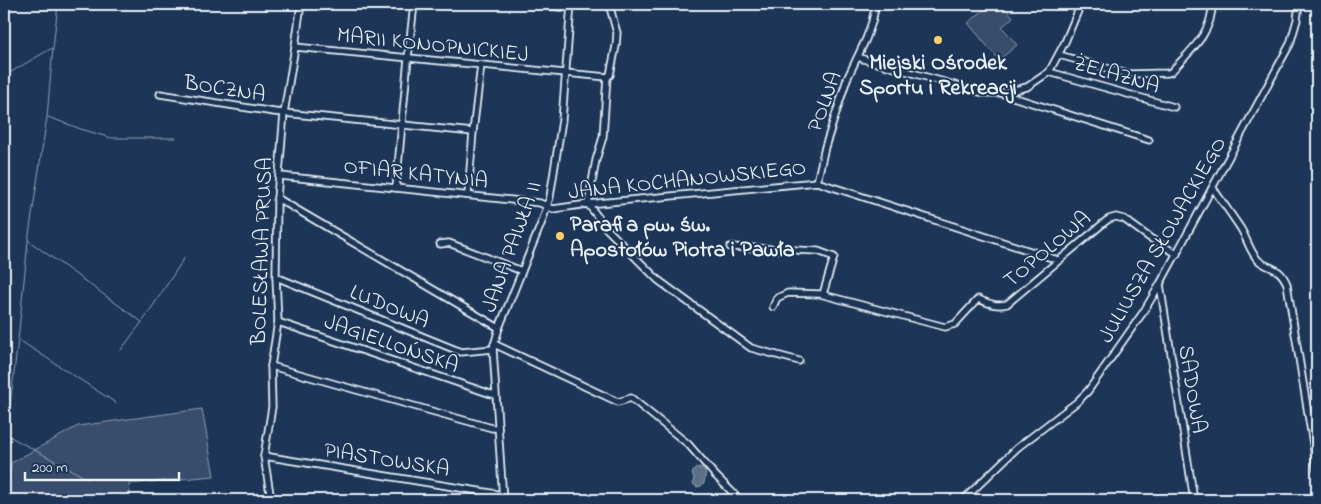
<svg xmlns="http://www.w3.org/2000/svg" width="1321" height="504" viewBox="0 0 1321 504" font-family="'Indie Flower',sans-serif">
  <rect width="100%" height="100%" fill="#1d3557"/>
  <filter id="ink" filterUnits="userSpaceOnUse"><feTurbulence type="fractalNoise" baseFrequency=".02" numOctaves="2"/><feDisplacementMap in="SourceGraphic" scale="10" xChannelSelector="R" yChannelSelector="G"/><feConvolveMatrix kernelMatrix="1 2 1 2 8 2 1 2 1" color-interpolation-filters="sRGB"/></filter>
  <g filter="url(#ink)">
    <g fill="#374d6c" stroke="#909fb2">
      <polygon points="991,4 1002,4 1013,17 1002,27 1017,45 999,60 968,23"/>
      <polygon points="202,409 214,476 129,484 131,500 6,500 11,463 78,426"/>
    </g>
    <polygon fill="#5d7089" stroke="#95a4b5" points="701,467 706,472 704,483 701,486 697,487 693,484 694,478 692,473 696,468"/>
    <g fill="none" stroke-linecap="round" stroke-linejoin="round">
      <g stroke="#95a4b5" stroke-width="1">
        <polyline points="4,76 52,48"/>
        <polyline points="48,117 81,129 111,138 176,138"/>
        <polyline points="29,241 142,322 121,350"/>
        <polyline points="143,321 185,257"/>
        <polyline points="19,340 116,403"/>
        <polyline points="7,435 88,479"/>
        <polyline points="4,455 18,340 28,241 47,117 53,48 58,4"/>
      </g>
      <g stroke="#e8f1f8" stroke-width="9">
        <g id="minor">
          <polyline points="527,4 571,8"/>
          <polyline points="1313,4 1317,7"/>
          <polyline points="295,47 607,77 610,75 616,46 617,33 609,4"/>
          <path d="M 1059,55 L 1128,74 L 1168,73 L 1171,72 C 1189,52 1213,33 1212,4"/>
          <polyline points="859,57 863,59 983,93 1000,93 1149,140"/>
          <polyline points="1049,72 1174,107"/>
          <polyline points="607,77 603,137 596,160 588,204 607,229 658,280 751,348 799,361"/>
          <polyline points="1002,93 1027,87 1049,72 1065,42 1081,4"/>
          <polyline points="160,94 274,112 473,132"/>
          <polyline points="280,176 540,203 553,209 588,204 817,182 1058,260"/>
          <polyline points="817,182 825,147 847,79 866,39 872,22 876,4"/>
          <polyline points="396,188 408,58 414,4"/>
          <path d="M 1213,188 C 1222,202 1232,215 1241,229 C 1247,239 1250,252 1258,260 C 1269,270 1279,265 1287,284 L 1317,469"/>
          <polyline points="468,195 473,132 481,65"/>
          <polyline points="277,198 499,328"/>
          <polyline points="440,244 449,243 522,271"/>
          <polyline points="730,247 818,251 834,257 823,294"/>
          <polyline points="276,277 461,352 493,349"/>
          <polyline points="1160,284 1194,500"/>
          <path d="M 773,307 L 777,298 L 788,293 L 820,294 L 945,327 L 955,324 L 978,299 C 988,303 996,307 1007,304 L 1106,221 L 1109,219 L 1116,217 L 1124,219 L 1150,238 L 1177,254"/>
          <polyline points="278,322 491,394 495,394"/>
          <polyline points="494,344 618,402 631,398 688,444 715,475 740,500"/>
          <polyline points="271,366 492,428 498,428"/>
          <polyline points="264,456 503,495"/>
          <polyline points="271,500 264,456 272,407 271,366 278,322 276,277 277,198 284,113 295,47 301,4"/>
          <polyline points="503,500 493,349 499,328 543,219 550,197 562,120 571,4"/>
          <polyline points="963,500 1017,448 1077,402 1088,391 1144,311 1160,284 1290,44 1297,20 1299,4"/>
        </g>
      </g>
      <use href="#minor" stroke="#1d3557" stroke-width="5.5"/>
    </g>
  </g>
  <g fill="#ffd166" stroke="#1d3557" stroke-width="2">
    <circle cx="938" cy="40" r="5"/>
    <circle cx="560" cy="236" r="5"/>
  </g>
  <g text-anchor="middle" stroke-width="4" stroke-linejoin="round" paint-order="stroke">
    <g font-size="22" fill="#e8f1f8" stroke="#1d3557">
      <text transform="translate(433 43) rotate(6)" y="8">MARII KONOPNICKIEJ</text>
      <text transform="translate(1117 73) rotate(16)" y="8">ŻELAZNA</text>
      <text transform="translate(225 87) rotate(9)" y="8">BOCZNA</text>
      <text transform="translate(823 101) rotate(-70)" y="8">POLNA</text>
      <text transform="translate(416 172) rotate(6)" y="8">OFIAR KATYNIA</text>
      <text transform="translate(687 178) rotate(-6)" y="8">JANA KOCHANOWSKIEGO</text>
      <text transform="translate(1161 239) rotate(-60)" y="8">JULIUSZA SŁOWACKIEGO</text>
      <text transform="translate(510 246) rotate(-70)" y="8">JANA PAWŁA II</text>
      <text transform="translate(1046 248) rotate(-40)" y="8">TOPOLOWA</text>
      <text transform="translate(260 251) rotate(-88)" y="8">BOLESŁAWA PRUSA</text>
      <text transform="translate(390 305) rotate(22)" y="8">LUDOWA</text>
      <text transform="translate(392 342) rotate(19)" y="8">JAGIELLOŃSKA</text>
      <text transform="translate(1194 389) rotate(81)" y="8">SADOWA</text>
      <text transform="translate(387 458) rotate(9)" y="8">PIASTOWSKA</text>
    </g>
    <g font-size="22" font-weight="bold" fill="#e8f1f8" stroke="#1d3557">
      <text x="938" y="69">Miejski Ośrodek<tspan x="938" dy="25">Sportu i Rekreacji</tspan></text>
      <text x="570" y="231" text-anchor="start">Parafia pw. św.<tspan x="570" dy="25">Apostołów Piotra i Pawła</tspan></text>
    </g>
  </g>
  <rect width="1321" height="504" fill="none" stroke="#1d3557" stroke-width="20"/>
  <rect x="10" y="10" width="1301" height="484" fill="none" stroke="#e8f1f8" stroke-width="2" filter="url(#ink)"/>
  <path d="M25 472v8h154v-8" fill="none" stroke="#e8f1f8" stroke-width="2.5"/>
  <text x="32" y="472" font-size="15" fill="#e8f1f8" stroke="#1d3557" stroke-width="4" paint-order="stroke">200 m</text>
</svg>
